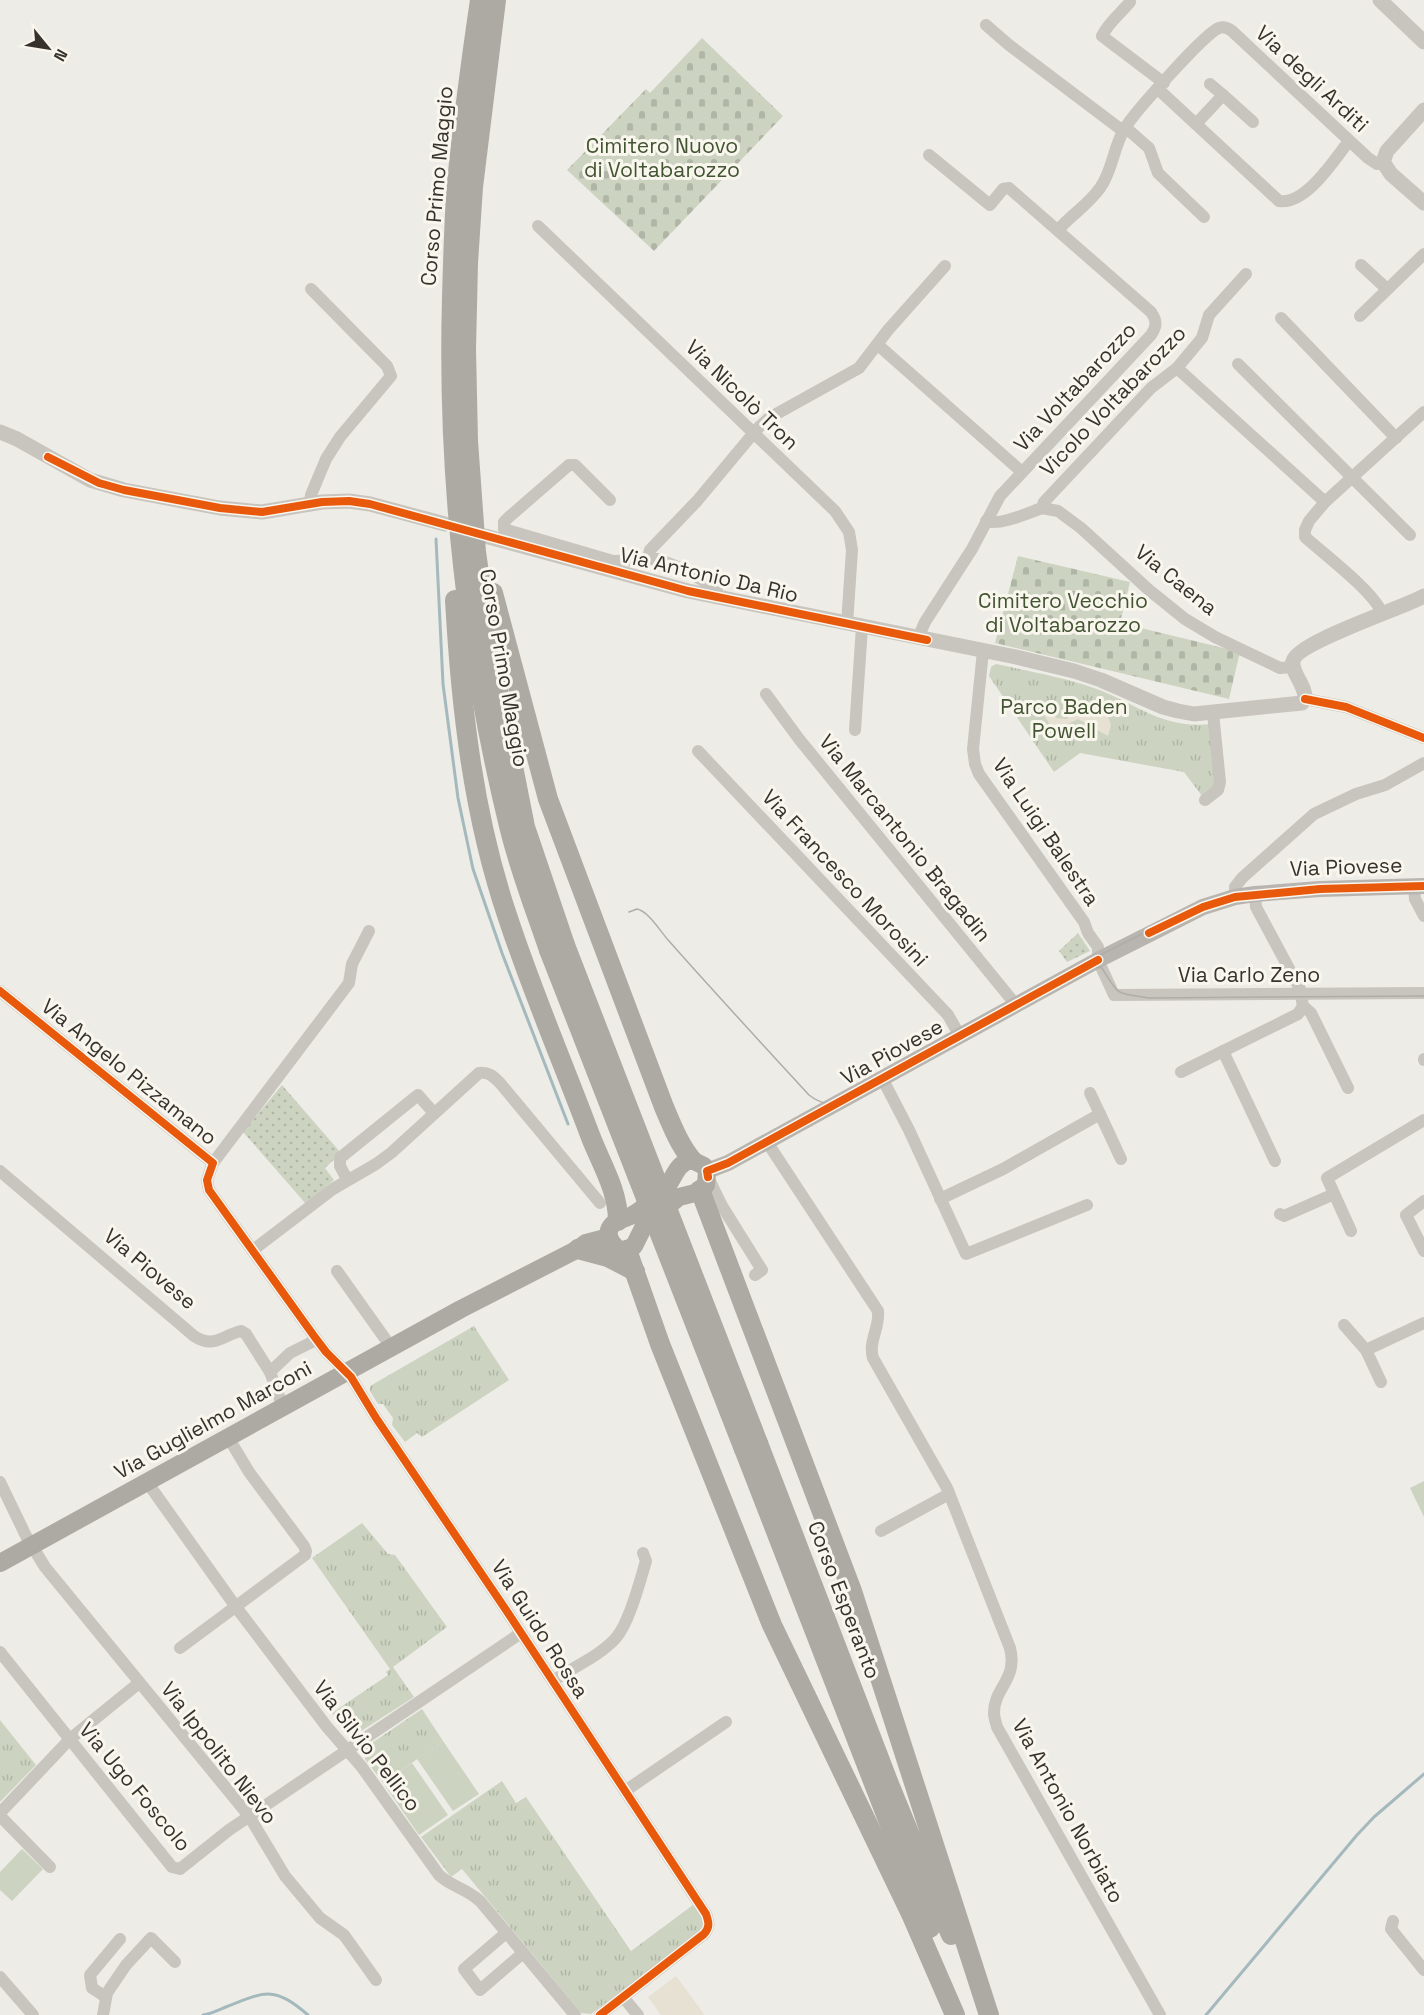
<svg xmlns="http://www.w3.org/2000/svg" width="1424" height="2015" viewBox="0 0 1424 2015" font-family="'Space Grotesk',sans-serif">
  <defs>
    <pattern id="grass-tufts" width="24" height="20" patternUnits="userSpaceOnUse" patternTransform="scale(1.5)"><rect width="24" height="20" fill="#ccd4c1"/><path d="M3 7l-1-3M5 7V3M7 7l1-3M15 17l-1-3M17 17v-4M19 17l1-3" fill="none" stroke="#b0b6a6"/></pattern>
    <pattern id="cemetery-stones" width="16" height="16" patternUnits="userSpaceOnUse" patternTransform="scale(1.5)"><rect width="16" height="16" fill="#ccd4c1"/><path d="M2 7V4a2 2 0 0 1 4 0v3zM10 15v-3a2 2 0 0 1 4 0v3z" fill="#b0b6a6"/></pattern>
    <pattern id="garden-dots" width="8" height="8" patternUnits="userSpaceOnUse" patternTransform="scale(1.5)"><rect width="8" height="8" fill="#ccd4c1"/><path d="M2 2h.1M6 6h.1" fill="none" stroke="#b0b6a6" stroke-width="1.8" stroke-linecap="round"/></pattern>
  </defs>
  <rect width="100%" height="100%" fill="#eeece6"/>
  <g fill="url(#grass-tufts)">
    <path d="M 996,664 C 1028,671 1062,677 1094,688 C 1138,704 1161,729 1211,724 L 1217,782 L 1214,790 L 1202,796 L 1184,772 L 1080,753 L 1054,772 L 989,676 L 991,667 Z"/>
    <polygon points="474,1326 509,1380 422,1437 417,1433 405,1442 392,1425 393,1418 383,1404 378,1404 370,1391 370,1386"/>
    <polygon points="362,1523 388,1554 395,1555 447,1627 393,1667 414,1697 355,1735 351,1735 332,1713 388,1675 386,1672 390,1669 312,1558"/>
    <polygon points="422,1709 443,1741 383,1783 365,1759 366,1747"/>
    <polygon points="0,1720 36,1765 0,1802"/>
    <polygon points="502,1781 516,1803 526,1797 631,1951 693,1905 704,1920 703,1929 591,2014 581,2013 462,1869 451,1877 421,1837"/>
  </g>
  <g fill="url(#cemetery-stones)">
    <polygon points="702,38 783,116 654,251 567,170 646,89 650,93"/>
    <polygon points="1018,556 1130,582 1120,623 1240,652 1229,699 995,643"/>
  </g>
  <g fill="url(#garden-dots)">
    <polygon points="1078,933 1090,951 1067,962 1059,951"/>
    <polygon points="282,1085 341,1153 325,1168 334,1180 306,1204 243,1132"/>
  </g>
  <g fill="#ccd4c1">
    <polygon points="1424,1481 1424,1517 1410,1488"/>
    <polygon points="443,1741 479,1794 453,1811 417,1759"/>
    <polygon points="412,1763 448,1815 419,1835 383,1783"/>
    <polygon points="22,1849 43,1869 12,1901 0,1890 0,1872"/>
  </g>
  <g fill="#e7e1d4">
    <polygon points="1094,706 1102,707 1107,713 1111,725 1108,736 1078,719 1054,731 1044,715 1052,709 1056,718 1066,719 1079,710"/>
    <polygon points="676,1976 704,2014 703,2015 661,2015 648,1997"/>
  </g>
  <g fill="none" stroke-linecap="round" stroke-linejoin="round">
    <g stroke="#a4b9bd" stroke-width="3">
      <polyline points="436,539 443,684 458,798 473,869 502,953 568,1124"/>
      <path d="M 203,2015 C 211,2014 219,2010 226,2007 C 266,1991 274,1986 308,2015"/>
      <polyline points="1206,2015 1357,1835 1374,1817 1424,1774"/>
    </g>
    <g stroke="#c8c4be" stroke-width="12">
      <path d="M 1130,2 C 1121,13 1108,23 1102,36 L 1164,83"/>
      <polyline points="986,25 1009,45 1123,131"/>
      <polyline points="1210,84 1223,95"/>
      <path d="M 1158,89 L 1279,201 C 1306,205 1334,160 1349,141"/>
      <polyline points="1196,124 1223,95 1253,122"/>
      <polyline points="1125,127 1149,148 1158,173 1204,217"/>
      <polyline points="538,226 835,511 849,532 852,550 847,624"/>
      <path d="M 1058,230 C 1072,214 1087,206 1100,188 C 1113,170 1113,147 1125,128 C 1134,113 1205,33 1219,28 C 1224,26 1228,28 1232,31 L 1368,158 L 1377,164 L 1383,162"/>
      <polyline points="1361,265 1387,289"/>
      <polyline points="1360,316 1424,254"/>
      <polyline points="1281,318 1396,438"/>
      <polyline points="878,345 1022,472"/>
      <polyline points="1238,364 1410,535"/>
      <polyline points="1177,368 1325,502"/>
      <polyline points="610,500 575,465 569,465 509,517 504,522 504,529 613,561 658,559 678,567 715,587 717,591 716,597"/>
      <polyline points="310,503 311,495 326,459 340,437 391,376 387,366 311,289"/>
      <polyline points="1042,508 1058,511 1081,528 1149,590 1185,619 1215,637 1280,668 1293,667"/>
      <path d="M 986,521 C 1000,526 1028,513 1042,508 L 1044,502 L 1151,388 L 1177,368 L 1202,338 L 1209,315 L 1246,274"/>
      <polyline points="648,558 650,550 697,501 757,429 769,418 859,368 888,330 945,266"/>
      <path d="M 1382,613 C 1373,591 1325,555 1305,537 L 1305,530 L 1309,521 L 1325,502 L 1424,412"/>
      <path d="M 918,638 L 925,622 L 972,549 L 1000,496 L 1151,335 C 1157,326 1157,321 1151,312 L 1009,188 L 1003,189 L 990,205 L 929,155"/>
      <polyline points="983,651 973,749 975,764 979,774 1084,922 1088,933 1098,947 1098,960 1114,995 1424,993"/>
      <polyline points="766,694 799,739 1016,1005"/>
      <polyline points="1305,699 1346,707 1424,738"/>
      <polyline points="855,730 862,627"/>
      <polyline points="698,751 948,1015 960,1036"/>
      <polyline points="1205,800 1218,790 1220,782 1213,713"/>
      <polyline points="1414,887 1415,899 1424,916"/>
      <polyline points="1255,894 1256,907 1300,989 1303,1006 1311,1013 1348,1088"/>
      <polyline points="1235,897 1235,887 1242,878 1314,814 1356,794 1385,785 1424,763"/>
      <path d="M 0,991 L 213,1163 L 207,1180 L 209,1190 L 314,1336 L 326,1352 L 351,1377 L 376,1418 L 506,1610 L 706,1914 C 709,1923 710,1927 704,1934 L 600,2015"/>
      <polyline points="1223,1051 1275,1161"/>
      <polyline points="1424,1059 1424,1060"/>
      <polyline points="1181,1072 1298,1014 1303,1006"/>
      <polyline points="882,1078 909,1130 966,1254 1087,1205"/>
      <polyline points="1090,1093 1100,1114"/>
      <path d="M 767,1142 L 878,1311 C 880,1328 868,1341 873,1358 L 947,1488 L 1010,1648 C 1018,1680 994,1687 994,1713 C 994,1717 996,1723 997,1727 L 1160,2015"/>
      <polyline points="213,1163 349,983 352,964 369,931"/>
      <path d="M 0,1171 L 194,1336 C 214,1349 221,1336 241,1331 L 246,1334 L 270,1372 L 283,1407"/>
      <polyline points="708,1177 722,1206 762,1270 755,1275"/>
      <polyline points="347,1179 340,1166 340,1158 418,1095 434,1113"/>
      <polyline points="940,1199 1003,1169 1100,1114 1121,1159"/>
      <polyline points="1424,1201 1406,1215 1424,1251"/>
      <polyline points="1280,1214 1284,1216 1334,1194"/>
      <polyline points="1351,1231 1327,1178 1424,1120"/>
      <path d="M 253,1250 L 333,1189 L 376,1164 L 391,1153 L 479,1073 C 489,1072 493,1076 500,1083 L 600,1203"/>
      <polyline points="337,1271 391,1347"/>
      <polyline points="1344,1325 1366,1350 1381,1382"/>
      <polyline points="1366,1350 1424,1323"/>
      <polyline points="270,1372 290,1353 312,1342 314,1336"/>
      <polyline points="0,1482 26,1536 45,1567 249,1816 285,1876 320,1918 344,1935 376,1980"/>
      <path d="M 147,1482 L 236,1607 L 327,1727 L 361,1766 L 439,1875 C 450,1886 466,1888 480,1901 L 575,2015"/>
      <polyline points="881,1531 949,1494"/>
      <polyline points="180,1648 305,1555 306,1551 304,1546 249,1472 228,1437"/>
      <polyline points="0,1652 172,1867 180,1869 229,1830 521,1633"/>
      <path d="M 553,1681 C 573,1667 598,1657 615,1639 C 629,1624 640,1581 646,1561 L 643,1553"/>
      <polyline points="625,1791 726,1722"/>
      <polyline points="0,1813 70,1739 139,1683"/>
      <polyline points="0,1816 50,1867"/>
      <polyline points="1393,1921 1391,1929 1424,1970"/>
      <polyline points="506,1933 464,1969 480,1990 523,1953"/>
      <polyline points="0,1977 33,2015"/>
      <polyline points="106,1997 92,1988 90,1975 120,1939"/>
      <polyline points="623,1997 638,2015"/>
      <polyline points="103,2015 107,1993 126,1965 151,1938 175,1962"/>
    </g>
    <g stroke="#c8c4be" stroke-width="15">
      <polyline points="1380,0 1424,42"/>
      <polyline points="1424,110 1387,151 1383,162 1391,174 1424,203"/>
      <polyline points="0,432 17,439 90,480 124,490 220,508 262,512 322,502 349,501 370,504 445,524"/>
      <path d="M 485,536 L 688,591 L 1016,657 L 1074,671 L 1101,680 L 1163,707 L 1178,711 L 1194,714 L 1302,703 L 1305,699 C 1306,685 1291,673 1293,661 C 1297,642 1403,608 1424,596"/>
    </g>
    <polyline stroke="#b8b4af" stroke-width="16" points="707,1171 728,1163 1098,960 1203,907 1235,897 1255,894 1320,889 1424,886"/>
    <g stroke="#ada9a3" stroke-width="18">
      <path d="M 692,1160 L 704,1166 L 707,1171 L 706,1185 L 695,1193 L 679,1197 L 652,1219 L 645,1224 L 634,1246 L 622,1251 C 610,1245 602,1230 616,1222 C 622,1218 629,1218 634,1214 C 644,1208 655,1198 664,1190 C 675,1179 675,1163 692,1160 Z"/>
      <polyline points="0,1563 461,1309 578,1249 586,1243 609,1237"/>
    </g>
    <g stroke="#adaaa4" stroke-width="20">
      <path d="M 480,0 C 471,61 463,122 457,182 C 454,221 453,260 452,298 C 447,476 467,653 509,826 C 519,868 535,909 549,950"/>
      <polyline points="496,0 473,187 468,263 466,349 468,441 476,552 490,650 525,827 565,945"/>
      <path d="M 493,593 L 548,799 L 664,1107 C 672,1126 679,1144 692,1160"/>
      <path d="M 455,600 C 461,708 473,815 508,918 C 532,991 563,1063 590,1135 C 601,1164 618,1190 618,1221"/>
      <polyline points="700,1190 852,1591 989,2015"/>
      <polyline points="578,1249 608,1257 635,1271"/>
      <polyline points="627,1250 660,1344 772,1625 912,1916 955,2015"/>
      <polyline points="758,1443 889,1784 951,1935"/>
      <polyline points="744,1449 930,1928"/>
    </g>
    <g stroke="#afada9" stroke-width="1.5">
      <path d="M 629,912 L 637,909 C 648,911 660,931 669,941 C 715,993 762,1044 809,1095 C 822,1105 833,1106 847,1100 L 1092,966 L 1102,968 C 1119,996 1115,993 1149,998 L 1424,996"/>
      <polyline points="1081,965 1167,921 1221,898 1253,891 1282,888 1379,882 1424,882"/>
    </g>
    <g stroke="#adaaa4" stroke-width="20">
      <polyline points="565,945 758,1443"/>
      <polyline points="549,950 744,1449"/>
    </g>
    <g stroke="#f9f6ee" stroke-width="11">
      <g id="cycleway">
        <polyline points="48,457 99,483 124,490 220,508 262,512 322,502 349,501 370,504 688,591 927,640"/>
        <polyline points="1305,699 1346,707 1424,738"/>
        <polyline points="1149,933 1203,907 1235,897 1320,889 1424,886"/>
        <path d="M 0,991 L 213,1163 L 207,1180 L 209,1190 L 314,1336 L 326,1352 L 351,1377 L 376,1418 L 506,1610 L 706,1914 C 709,1923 710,1927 704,1934 L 600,2015"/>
        <polyline points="708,1177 707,1171 728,1163 1098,960"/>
      </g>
    </g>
    <use href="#cycleway" stroke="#e8590c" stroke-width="8"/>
  </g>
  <g text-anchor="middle" stroke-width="6" stroke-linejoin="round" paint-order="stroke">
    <g font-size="21" fill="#38322c" stroke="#f9f6ee">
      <text transform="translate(1312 79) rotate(43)" y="7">Via degli Arditi</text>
      <text transform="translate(437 186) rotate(-85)" y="7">Corso Primo Maggio</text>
      <text transform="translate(1075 387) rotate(-47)" y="7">Via Voltabarozzo</text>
      <text transform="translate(742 395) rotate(44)" y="7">Via Nicolò Tron</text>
      <text transform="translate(1113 401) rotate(-46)" y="7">Vicolo Voltabarozzo</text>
      <text transform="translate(709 575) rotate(13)" y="7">Via Antonio Da Rio</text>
      <text transform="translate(1176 580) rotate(39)" y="7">Via Caena</text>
      <text transform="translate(504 668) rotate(80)" y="7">Corso Primo Maggio</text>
      <text transform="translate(1046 832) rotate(56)" y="7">Via Luigi Balestra</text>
      <text transform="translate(905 838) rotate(51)" y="7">Via Marcantonio Bragadin</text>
      <text transform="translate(1346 867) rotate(-2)" y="7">Via Piovese</text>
      <text transform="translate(845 878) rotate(47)" y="7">Via Francesco Morosini</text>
      <text x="1249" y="982">Via Carlo Zeno</text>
      <text transform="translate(892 1052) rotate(-29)" y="7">Via Piovese</text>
      <text transform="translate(129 1072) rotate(39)" y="7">Via Angelo Pizzamano</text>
      <text transform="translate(150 1269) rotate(40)" y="7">Via Piovese</text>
      <text transform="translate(213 1420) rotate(-29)" y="7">Via Guglielmo Marconi</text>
      <text transform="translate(844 1600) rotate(69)" y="7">Corso Esperanto</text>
      <text transform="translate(540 1629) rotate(57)" y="7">Via Guido Rossa</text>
      <text transform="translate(367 1746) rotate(52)" y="7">Via Silvio Pellico</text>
      <text transform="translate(219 1753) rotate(52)" y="7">Via Ippolito Nievo</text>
      <text transform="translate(135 1787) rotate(50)" y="7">Via Ugo Foscolo</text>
      <text transform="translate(1068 1811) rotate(61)" y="7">Via Antonio Norbiato</text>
    </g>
    <g font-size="21" fill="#425432" stroke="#f9f6ee">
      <text x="662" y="153">Cimitero Nuovo<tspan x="662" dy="24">di Voltabarozzo</tspan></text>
      <text x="1063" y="608">Cimitero Vecchio<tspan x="1063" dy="24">di Voltabarozzo</tspan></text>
      <text x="1064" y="714">Parco Baden<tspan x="1064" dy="24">Powell</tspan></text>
    </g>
  </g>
  <g transform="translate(48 48) rotate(120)" stroke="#f9f6ee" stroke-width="4.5" paint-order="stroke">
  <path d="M0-4.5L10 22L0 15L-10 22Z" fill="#38322c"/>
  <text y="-9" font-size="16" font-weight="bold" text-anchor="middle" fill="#38322c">N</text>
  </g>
</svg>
